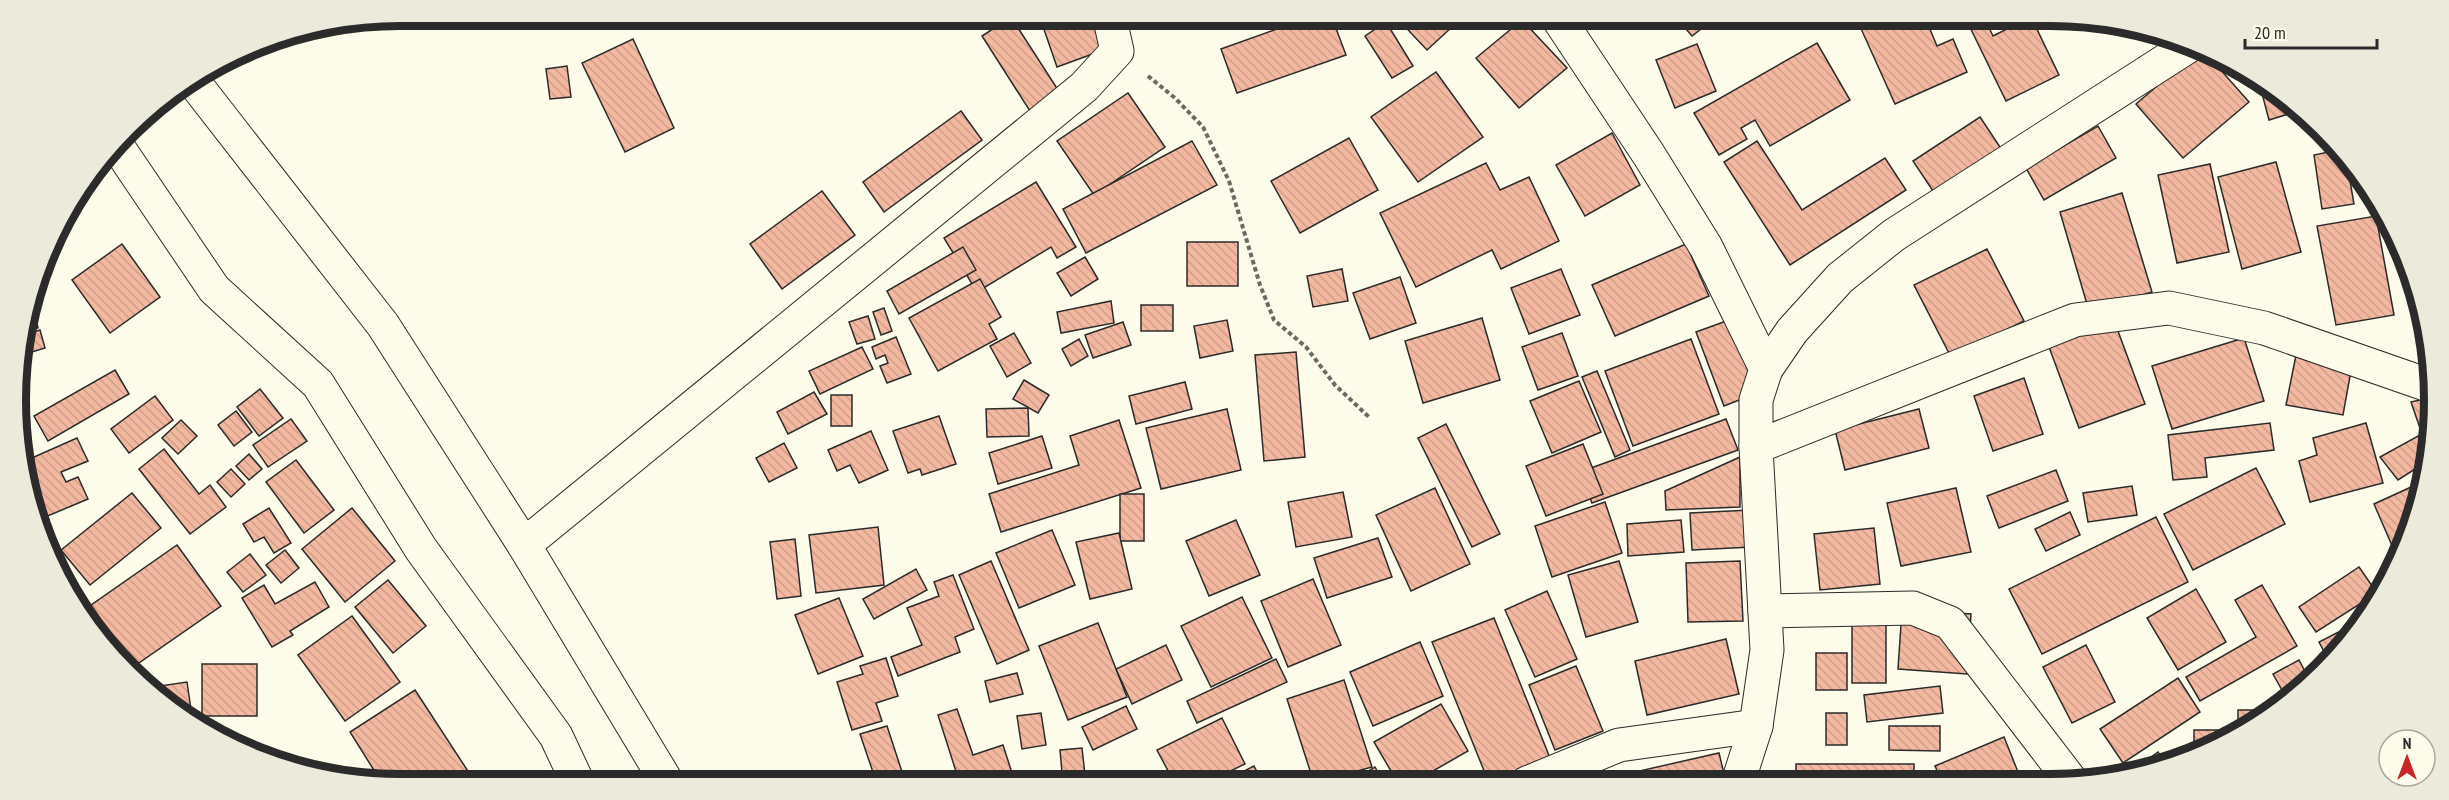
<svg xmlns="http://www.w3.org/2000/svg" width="2449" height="800" viewBox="0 0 2449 800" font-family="'PT Sans Narrow',sans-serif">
  <defs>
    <pattern id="building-back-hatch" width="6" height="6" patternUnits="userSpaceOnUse" patternTransform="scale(1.5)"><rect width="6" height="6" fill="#f2b8a0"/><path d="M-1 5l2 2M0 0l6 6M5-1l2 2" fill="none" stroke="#d09e8a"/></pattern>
  </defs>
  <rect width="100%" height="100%" fill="#fdfbea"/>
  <g fill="url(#building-back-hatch)" stroke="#2b2b2b" stroke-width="1.5">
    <polygon points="1039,15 1109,15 1120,44 1057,67"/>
    <polygon points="1191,15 1209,15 1196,23"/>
    <polygon points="1316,15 1331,15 1346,55 1237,93 1221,49"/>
    <polygon points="1394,15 1465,15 1427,50"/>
    <polygon points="1674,15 1719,15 1692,36"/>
    <polygon points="1874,15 1924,15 1937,46 1953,39 1967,72 1895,104 1858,22"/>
    <polygon points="1964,15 1983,15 1993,36 2031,17 2059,75 2006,101"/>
    <polygon points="1011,17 1060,93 1030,111 982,36"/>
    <polygon points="1522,20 1567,68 1519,108 1476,58"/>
    <polygon points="1386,22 1413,66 1392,78 1365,36"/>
    <polygon points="633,39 674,128 625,152 582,63"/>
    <polygon points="1817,43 1850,100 1770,146 1755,120 1741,128 1747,139 1719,155 1694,113"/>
    <polygon points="1697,44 1716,91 1675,108 1656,60"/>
    <polygon points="2197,52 2211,59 2249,102 2183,158 2136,104"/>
    <polygon points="567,66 571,97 550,99 546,69"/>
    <polygon points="1436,72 1483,137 1418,182 1371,117"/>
    <polygon points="2259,82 2283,94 2298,111 2269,120"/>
    <polygon points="1128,93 1165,147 1094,195 1057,141"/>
    <polygon points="961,111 982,140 884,212 863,182"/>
    <polygon points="1980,117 2002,150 1935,194 1913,161"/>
    <polygon points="2098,126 2116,158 2044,200 2026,168"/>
    <polygon points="1612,133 1640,185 1585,216 1556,165"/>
    <polygon points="1349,138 1378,190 1300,233 1271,181"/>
    <polygon points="1192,141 1217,185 1086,253 1063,209"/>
    <polygon points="1757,141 1802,210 1885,158 1906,190 1790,265 1724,162"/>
    <polygon points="2333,151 2348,169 2354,204 2322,209 2314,155"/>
    <polygon points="2276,162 2301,252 2242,269 2218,177"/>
    <polygon points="1486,163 1500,190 1529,177 1559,241 1501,269 1492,250 1416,287 1380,213"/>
    <polygon points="2210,164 2229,252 2177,263 2158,175"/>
    <polygon points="1036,182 1076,247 1057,258 1051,247 977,292 944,238"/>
    <polygon points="822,191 855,235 782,289 750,244"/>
    <polygon points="2122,193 2152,292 2089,311 2060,212"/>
    <polygon points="2376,216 2394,315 2336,325 2317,226"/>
    <rect x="1187" y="242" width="51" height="44"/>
    <polygon points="122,244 160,297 110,333 72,280"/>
    <polygon points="1686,244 1709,296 1615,336 1592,285"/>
    <polygon points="963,247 976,270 899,314 887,291"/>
    <polygon points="1987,249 2024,321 1951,357 1914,285"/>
    <polygon points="1085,257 1098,279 1071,296 1057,273"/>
    <polygon points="1342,269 1348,301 1313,307 1307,276"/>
    <polygon points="1561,269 1580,315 1529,334 1511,288"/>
    <polygon points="1400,277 1416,323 1370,339 1353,293"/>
    <polygon points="980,279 1001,317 989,324 997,339 938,371 909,318"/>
    <polygon points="1111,301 1114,323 1061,333 1057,312"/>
    <polygon points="33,302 38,328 24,331"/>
    <rect x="1141" y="305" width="32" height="26"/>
    <polygon points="884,308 892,331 881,335 873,312"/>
    <polygon points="868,316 875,339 857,344 849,322"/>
    <polygon points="1482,318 1500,380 1423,403 1405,341"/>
    <polygon points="1227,320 1233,351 1200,358 1194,326"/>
    <polygon points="1729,320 1757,393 1724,406 1696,332"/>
    <polygon points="1123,322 1131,345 1093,358 1085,335"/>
    <polygon points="2115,323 2145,404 2079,428 2049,347"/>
    <polygon points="40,330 45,348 19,356 23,335"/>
    <polygon points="1014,333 1031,363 1007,377 990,346"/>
    <polygon points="1562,333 1578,376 1538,390 1522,347"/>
    <polygon points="896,337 911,374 887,383 880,366 888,363 885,355 876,359 872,347"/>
    <polygon points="2244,338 2264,401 2172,429 2152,366"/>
    <polygon points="1079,339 1088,356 1071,366 1062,349"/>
    <polygon points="1691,339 1719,414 1633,446 1605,371"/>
    <polygon points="862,347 873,369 820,394 809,371"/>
    <polygon points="1296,352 1305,457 1264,461 1255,355"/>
    <polygon points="2296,355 2352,365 2343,415 2286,405"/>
    <polygon points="115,370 129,394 48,441 34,416"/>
    <polygon points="1597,371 1630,450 1615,457 1582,377"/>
    <polygon points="2024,378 2043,434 1993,451 1974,396"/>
    <polygon points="1024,380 1049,395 1038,413 1013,399"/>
    <polygon points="1579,381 1601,432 1552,453 1530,401"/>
    <polygon points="1185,382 1192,409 1136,424 1129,396"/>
    <polygon points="260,389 283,418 259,436 237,407"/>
    <polygon points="814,392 827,414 788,434 777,412"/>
    <rect x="831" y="395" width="21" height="31"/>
    <polygon points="155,396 173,420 129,453 111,429"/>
    <polygon points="2428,398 2423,464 2398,480 2380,457 2422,434 2411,402"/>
    <polygon points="1028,408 1029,436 987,437 986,409"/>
    <polygon points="1227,409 1241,470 1161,489 1146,428"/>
    <polygon points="1919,409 1929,448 1845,470 1835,430"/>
    <polygon points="236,411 252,432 234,446 218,425"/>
    <polygon points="939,416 956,464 922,475 920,469 908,473 893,431"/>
    <polygon points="291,419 307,441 268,467 253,445"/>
    <polygon points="1726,419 1738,450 1592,503 1580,472"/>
    <polygon points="181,420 197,436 178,454 162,438"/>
    <polygon points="1119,420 1141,488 1001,532 989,494 1079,465 1070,436"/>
    <polygon points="2270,423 2274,450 2205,458 2207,477 2173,480 2168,435"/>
    <polygon points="2366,423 2383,483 2310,502 2299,461 2317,455 2313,438"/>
    <polygon points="1446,424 1500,534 1472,547 1418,438"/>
    <polygon points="871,431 888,470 859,483 850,465 837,471 828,450"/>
    <polygon points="1042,436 1052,468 998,484 989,453"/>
    <polygon points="77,438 88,461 61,472 66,482 78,477 88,499 38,520 28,499 25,461"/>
    <polygon points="784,443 797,468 769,482 756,458"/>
    <polygon points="1583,444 1603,494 1546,516 1526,466"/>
    <polygon points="164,449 199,494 210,485 226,507 190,534 139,469"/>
    <polygon points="249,454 262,469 249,480 236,466"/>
    <polygon points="1740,457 1740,507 1666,510 1665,491"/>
    <polygon points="296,460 334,510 304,533 266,482"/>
    <polygon points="2256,468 2285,524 2193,570 2164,514"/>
    <polygon points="231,469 245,484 231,497 217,482"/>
    <polygon points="2056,470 2068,501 1999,528 1987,496"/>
    <polygon points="2420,483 2421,499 2397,557 2374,504"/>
    <polygon points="2132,486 2137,515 2088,522 2083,493"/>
    <polygon points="1435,488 1470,564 1411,591 1376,515"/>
    <polygon points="1956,488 1971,552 1901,566 1887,503"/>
    <polygon points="1343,492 1352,537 1296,547 1288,502"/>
    <polygon points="132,493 161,528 90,585 61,550"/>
    <rect x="1120" y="494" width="24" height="47"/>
    <polygon points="1605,502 1622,553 1552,577 1535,526"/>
    <polygon points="269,508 291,543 274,553 264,537 254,542 243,524"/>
    <polygon points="352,508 395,561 345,602 302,549"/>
    <polygon points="1750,510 1752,547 1692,550 1690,513"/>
    <polygon points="2070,512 2080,535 2046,551 2035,529"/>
    <polygon points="2156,517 2188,582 2042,654 2009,589"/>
    <polygon points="1236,520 1260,575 1209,596 1186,541"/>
    <polygon points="1681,520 1684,552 1628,556 1627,524"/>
    <polygon points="878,527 884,585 816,593 809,535"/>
    <polygon points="1874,528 1880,584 1820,590 1814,534"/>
    <polygon points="1052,530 1075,585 1019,608 996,553"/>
    <polygon points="1119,533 1132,589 1090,599 1076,542"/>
    <polygon points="1378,538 1392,577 1327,598 1314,558"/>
    <polygon points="795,539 801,596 777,599 770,542"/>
    <polygon points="177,545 221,606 133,667 104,639 84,610"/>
    <polygon points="285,550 299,568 281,583 266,565"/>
    <polygon points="250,554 266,575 243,592 227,572"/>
    <polygon points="991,561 1029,650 997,664 959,575"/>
    <polygon points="1619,561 1638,622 1586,637 1568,575"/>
    <polygon points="1740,561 1743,621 1688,622 1686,563"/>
    <polygon points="2359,567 2377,593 2316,632 2299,607"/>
    <polygon points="916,569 927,590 874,619 863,599"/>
    <polygon points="953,575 974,629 955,637 960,652 898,676 891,657 922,645 907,608 939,596 934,582"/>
    <polygon points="1313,579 1341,645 1288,667 1261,601"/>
    <polygon points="388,580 426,626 393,653 355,607"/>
    <polygon points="315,582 329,607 290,631 293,635 272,647 242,598 264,585 275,604"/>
    <polygon points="2262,585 2297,646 2200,701 2186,677 2256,637 2235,600"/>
    <polygon points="2196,589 2226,642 2178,670 2147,618"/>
    <polygon points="1547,591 1577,659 1535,677 1505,610"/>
    <polygon points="1242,597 1272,658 1211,687 1181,626"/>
    <polygon points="839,598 863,656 818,674 795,615"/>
    <polygon points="1902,610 1971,614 1967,674 1898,669"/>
    <polygon points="352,616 400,682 345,721 298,655"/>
    <polygon points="1494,618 1554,768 1516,783 1489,783 1432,642"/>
    <rect x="1852" y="619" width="34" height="64"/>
    <polygon points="2358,622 2328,659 2319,642"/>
    <polygon points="1098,623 1127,697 1068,720 1039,646"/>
    <polygon points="1726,639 1739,694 1647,715 1635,661"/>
    <polygon points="1420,642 1443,696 1373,726 1350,672"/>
    <polygon points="1166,645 1182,680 1132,704 1116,669"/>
    <polygon points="2086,645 2115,702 2072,723 2043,667"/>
    <rect x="1816" y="653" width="31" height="37"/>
    <polygon points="886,658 898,696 876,703 882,721 852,730 837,682 863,674 860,666"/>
    <polygon points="1276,659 1287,682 1197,723 1187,701"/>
    <polygon points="2299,660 2310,681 2303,689 2287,699 2273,674"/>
    <rect x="202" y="664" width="55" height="52"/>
    <polygon points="1576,666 1603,731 1555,750 1529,685"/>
    <polygon points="1017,673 1023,694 990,702 985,681"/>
    <polygon points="2178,678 2200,712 2123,763 2100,729"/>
    <polygon points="1344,680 1372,767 1314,783 1287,699"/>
    <polygon points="187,682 193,723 186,720 153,687"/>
    <polygon points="1940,686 1943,713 1867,722 1864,695"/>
    <polygon points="415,690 477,785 400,785 382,783 350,732"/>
    <polygon points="1441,704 1468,751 1412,783 1398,783 1374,742"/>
    <polygon points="1126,706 1137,729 1093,750 1082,727"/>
    <polygon points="957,709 973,755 1003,745 1012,773 980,784 960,784 938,715"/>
    <polygon points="2238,710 2269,710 2238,730"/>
    <polygon points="1041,713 1046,745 1022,749 1017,716"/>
    <rect x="1826" y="713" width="21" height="32"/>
    <polygon points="1222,718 1245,764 1206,783 1175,784 1157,750"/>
    <polygon points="887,726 906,784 877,784 860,734"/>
    <polygon points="1889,726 1940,726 1940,751 1889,750"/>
    <polygon points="2194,730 2230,730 2230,735 2194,756"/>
    <polygon points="2004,737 2022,782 1942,782 1935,766"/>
    <polygon points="1082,748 1086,784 1063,784 1060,750"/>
    <polygon points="2158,752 2166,764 2138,771 2136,768"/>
    <polygon points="1719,753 1726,782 1637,783 1635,772"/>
    <rect x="1796" y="764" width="118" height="18"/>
    <polygon points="1254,766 1263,783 1221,783"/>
    <polygon points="1375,767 1384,783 1348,783"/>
  </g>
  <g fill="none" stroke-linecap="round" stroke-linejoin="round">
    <g stroke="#2b2b2b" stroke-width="35">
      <g id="minor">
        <polyline points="1556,15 1649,155 1706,247 1766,369"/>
        <polyline points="118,147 214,289 318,384 421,549 556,736 579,785"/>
        <polyline points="1756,447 2075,320 2169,308 2264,328 2428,385"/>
        <polyline points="524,545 1084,87 1117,51 1109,15"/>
        <polyline points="1765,611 1913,608 1950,623 2072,782"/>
        <polyline points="1738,782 1756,726 1767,650 1756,447 1756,400 1766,369 1792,331 1840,278 1894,235 2187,47"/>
        <polyline points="1527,783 1619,745 1756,726"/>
      </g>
    </g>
    <g stroke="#2b2b2b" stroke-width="35">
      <polyline id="highway" points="193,81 383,325 524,545 668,784"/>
    </g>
    <polyline stroke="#6a6964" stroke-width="4" stroke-dasharray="4.5 3" stroke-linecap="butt" points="1148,76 1175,98 1203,127 1229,181 1260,285 1274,320 1306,347 1335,385 1370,418"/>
    <use href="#minor" stroke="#fdfbea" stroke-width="33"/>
    <use href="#highway" stroke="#fdfbea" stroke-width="33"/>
  </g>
  <path d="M0 0H2449V800H0ZM400 26H2050A374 374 0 0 1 2424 400V400A374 374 0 0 1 2050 774H400A374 374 0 0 1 26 400V400A374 374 0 0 1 400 26Z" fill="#eceadb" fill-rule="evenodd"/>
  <path fill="none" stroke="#2b2b2b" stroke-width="8" d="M400 26H2050A374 374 0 0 1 2424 400V400A374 374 0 0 1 2050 774H400A374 374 0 0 1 26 400V400A374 374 0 0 1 400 26Z"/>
  <g transform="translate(2407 758)"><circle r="28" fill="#fdfbea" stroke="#a9a89e" stroke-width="1.5"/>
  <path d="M0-4.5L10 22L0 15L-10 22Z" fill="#c62828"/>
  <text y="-9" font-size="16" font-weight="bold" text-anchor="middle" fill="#2b2b2b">N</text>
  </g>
  <path d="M2245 39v9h132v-9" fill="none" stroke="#2b2b2b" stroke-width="3"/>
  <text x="2254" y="39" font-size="18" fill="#2b2b2b" stroke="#fdfbea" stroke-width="4.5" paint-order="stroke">20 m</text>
</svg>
